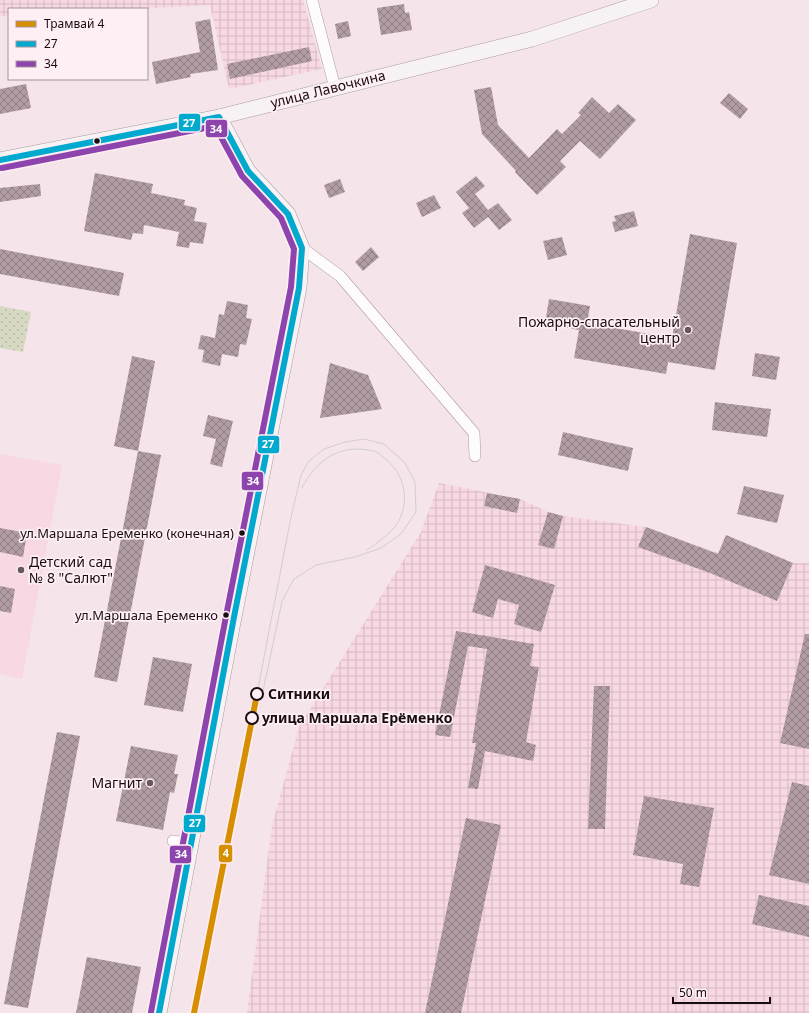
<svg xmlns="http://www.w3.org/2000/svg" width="809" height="1013" viewBox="0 0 809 1013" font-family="'Noto Sans',sans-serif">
  <defs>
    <pattern id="industrial-grid" width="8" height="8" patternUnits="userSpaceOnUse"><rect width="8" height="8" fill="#f8d8e2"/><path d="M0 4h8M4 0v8" fill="none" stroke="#d4b8c1"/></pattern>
    <pattern id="park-dots" width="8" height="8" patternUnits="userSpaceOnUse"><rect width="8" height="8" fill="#d7d9c2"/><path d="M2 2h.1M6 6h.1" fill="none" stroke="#b8b9a6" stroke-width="1.8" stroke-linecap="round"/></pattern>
    <pattern id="building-cross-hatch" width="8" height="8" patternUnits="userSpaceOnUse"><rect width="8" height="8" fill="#b19ca4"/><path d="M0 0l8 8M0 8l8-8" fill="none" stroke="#8f7e84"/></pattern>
  </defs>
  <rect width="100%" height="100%" fill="#f5e4e9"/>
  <polygon fill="#f8d8e2" points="0,454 62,465 22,679 0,674"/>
  <g fill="url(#industrial-grid)">
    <polygon points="0,0 303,0 322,69 229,89 210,5 133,9 9,9 9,16 0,16"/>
    <polygon points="439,483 520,499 548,512 563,516 646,527 715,552 719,552 726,535 793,563 809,563 809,1013 247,1013 272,826 299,727 421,532"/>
  </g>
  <polygon fill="url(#park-dots)" points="0,306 31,312 23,352 0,348"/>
  <g fill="url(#building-cross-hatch)">
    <polygon points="404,4 405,13 409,12 412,30 381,35 377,8"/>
    <polygon points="210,19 218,70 190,74 191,77 156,84 152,62 200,52 195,22"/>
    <polygon points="348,21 351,36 338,39 335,24"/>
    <polygon points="309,47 312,61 230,79 227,64"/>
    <polygon points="26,84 31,108 0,114 0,89"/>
    <polygon points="491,87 498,125 529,158 557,129 562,134 581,115 578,113 592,97 609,113 618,104 636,120 600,159 580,141 560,161 566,167 537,195 515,172 516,171 482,134 474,90"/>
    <polygon points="729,93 748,109 740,119 720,103"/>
    <polygon points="95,173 153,184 151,193 185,200 184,205 197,208 194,221 207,223 203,244 190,242 189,248 176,246 179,232 144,225 143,234 133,233 131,240 84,231"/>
    <polygon points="476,176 485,186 475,194 488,210 498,203 512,220 499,230 488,217 474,228 462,213 469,208 456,192"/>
    <polygon points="340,179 345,192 329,198 324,185"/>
    <polygon points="40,184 41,196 0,202 0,188"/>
    <polygon points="434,195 441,208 422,217 416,203"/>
    <polygon points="634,211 638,226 615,232 612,222 616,221 614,216"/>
    <polygon points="690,234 737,243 715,370 668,362 666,374 574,358 579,330 545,324 549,299 590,306 587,323 672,338"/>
    <polygon points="562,237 567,255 548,260 543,241"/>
    <polygon points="371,247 379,257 363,271 355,262"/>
    <polygon points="0,249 124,273 119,296 0,274"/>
    <polygon points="227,301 248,305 246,318 252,319 246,345 240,344 238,357 222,354 220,366 202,362 204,350 198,349 201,335 215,338 219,314 224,315"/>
    <polygon points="755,353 780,357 776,380 752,376"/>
    <polygon points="132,356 155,361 138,451 114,446"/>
    <polygon points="330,363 368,375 382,409 320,418"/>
    <polygon points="715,402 771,409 767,437 712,430"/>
    <polygon points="208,415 233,421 222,467 210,464 216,439 203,436"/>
    <polygon points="563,432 633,448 628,471 558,455"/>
    <polygon points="138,451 161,455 117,682 94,677"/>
    <polygon points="744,486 784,495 777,523 737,514"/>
    <polygon points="487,493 520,499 517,513 484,506"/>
    <polygon points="548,512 563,516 554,549 538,545"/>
    <polygon points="646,527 718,554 726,535 793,563 777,601 710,573 638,547"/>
    <polygon points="0,528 27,533 23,557 0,552"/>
    <polygon points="485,565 555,585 541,632 514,624 519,605 498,599 493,618 472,612"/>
    <polygon points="0,586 15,589 11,613 0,611"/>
    <polygon points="456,631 534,644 530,666 539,667 526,742 536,745 533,761 485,751 478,789 468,788 476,743 472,743 487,649 468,646 450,737 435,735"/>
    <polygon points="805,634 809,634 809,749 780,743"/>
    <polygon points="153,657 192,664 183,712 144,705"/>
    <polygon points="594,686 610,686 605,829 588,829"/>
    <polygon points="57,732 80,736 28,1008 4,1004"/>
    <polygon points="131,746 178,755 174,774 178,774 174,793 170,792 163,830 116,821"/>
    <polygon points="792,782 809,786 809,884 769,875"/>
    <polygon points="644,796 714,808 699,887 680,884 683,864 633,855"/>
    <polygon points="466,818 501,825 461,1013 425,1013"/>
    <polygon points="759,895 809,906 809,937 752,924"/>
    <polygon points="87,957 141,967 132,1013 76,1013"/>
  </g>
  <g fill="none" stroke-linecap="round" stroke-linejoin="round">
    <g stroke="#a99b9f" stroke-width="12">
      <g id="minor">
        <polyline points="312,0 335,88"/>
        <polyline points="302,248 340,276 474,433 475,456"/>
        <polyline points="173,841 191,844"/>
      </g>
    </g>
    <g stroke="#a99b9f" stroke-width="16">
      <g id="secondary">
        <polyline points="0,160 219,117 532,39 651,0"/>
        <polyline points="159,1013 234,617 299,288 302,248 288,214 248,171 219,117"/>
      </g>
    </g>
    <use href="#minor" stroke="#fefbfc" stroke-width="11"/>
    <use href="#secondary" stroke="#f7f2f3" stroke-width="15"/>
    <g stroke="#d2cecf" stroke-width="1">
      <path d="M 302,488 C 316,460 340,443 373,451 C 377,451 380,455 383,457 C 405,473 411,501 397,524 C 390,534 377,543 367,550"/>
      <polyline points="257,694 290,522 301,475 309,461 324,449 345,442 364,439 384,444 405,463 415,482 416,512 401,534 381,548 355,557 316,565 294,579 282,601 262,696"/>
    </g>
    <g stroke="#feeff4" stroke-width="9">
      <polyline id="bus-1" points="0,160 219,117 248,171 288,214 302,248 299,288 234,617 159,1013"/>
    </g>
    <g stroke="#feeff4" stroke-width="9">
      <polyline id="bus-2" points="2,168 215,126 242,176 281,218 294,249 291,287 226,616 151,1012"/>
    </g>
    <use href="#bus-1" stroke="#00a9ce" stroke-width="6"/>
    <use href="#bus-2" stroke="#8e44ad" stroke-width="6"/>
    <g stroke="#feeff4" stroke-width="9">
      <polyline id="tram-1" points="194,1013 257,694"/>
    </g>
    <use href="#tram-1" stroke="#d68f03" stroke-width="6"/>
  </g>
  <g fill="#190d11" stroke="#feeff4" stroke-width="1.5">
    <circle cx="97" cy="141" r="3.5"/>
    <circle cx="242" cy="533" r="3.5"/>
    <circle cx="226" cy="615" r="3.5"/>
  </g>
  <g fill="#66585d" stroke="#feeff4" stroke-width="1.5">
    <circle cx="688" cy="330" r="4"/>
    <circle cx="21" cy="570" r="4"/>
    <circle cx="150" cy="783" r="4"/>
  </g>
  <g fill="#feeff4" stroke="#190d11" stroke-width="2">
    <circle cx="257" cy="694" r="6"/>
    <circle cx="252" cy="718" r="6"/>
  </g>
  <g text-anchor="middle" stroke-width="3.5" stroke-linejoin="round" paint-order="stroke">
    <g font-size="13" fill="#190d11" stroke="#feeff4" text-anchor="end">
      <text x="234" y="538">ул.Маршала Еременко (конечная)</text>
      <text x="218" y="620">ул.Маршала Еременко</text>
    </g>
    <g font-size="14" fill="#190d11" stroke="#feeff4">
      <text transform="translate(328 89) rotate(-14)" y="5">улица Лавочкина</text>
    </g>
    <g font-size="14" fill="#190d11" stroke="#feeff4" text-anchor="end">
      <text x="680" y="327">Пожарно-спасательный<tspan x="680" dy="16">центр</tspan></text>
      <text x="29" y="567" text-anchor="start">Детский сад<tspan x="29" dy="16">№ 8 "Салют"</tspan></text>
      <text x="142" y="788">Магнит</text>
    </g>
    <g font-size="14" font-weight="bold" fill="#190d11" stroke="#feeff4" text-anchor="start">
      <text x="268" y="699">Ситники</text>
      <text x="262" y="723">улица Маршала Ерёменко</text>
    </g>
  </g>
  <g stroke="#feeff4" stroke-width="1.5">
    <rect x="178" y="113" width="23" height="19" rx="4" fill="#00a9ce"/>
    <rect x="205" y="119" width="23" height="19" rx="4" fill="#8e44ad"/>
    <rect x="257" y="435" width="23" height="19" rx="4" fill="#00a9ce"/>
    <rect x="241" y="471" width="23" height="20" rx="4" fill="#8e44ad"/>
    <rect x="183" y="814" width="23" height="19" rx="4" fill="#00a9ce"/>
    <rect x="218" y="844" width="15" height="19" rx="4" fill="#d68f03"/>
    <rect x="169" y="845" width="23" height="19" rx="4" fill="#8e44ad"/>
  </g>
  <g font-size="11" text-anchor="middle" font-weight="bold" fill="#fff">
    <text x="189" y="127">27</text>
    <text x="216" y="133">34</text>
    <text x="268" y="448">27</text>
    <text x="253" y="485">34</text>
    <text x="195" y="827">27</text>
    <text x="226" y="857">4</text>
    <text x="181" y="858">34</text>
  </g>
  <rect x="8" y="8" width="140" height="72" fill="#feeff4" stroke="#a29599"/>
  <rect x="16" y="21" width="20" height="6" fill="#d68f03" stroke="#a29599"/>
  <text x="44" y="28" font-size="12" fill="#190d11">Трамвай 4</text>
  <rect x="16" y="41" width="20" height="6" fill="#00a9ce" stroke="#a29599"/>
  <text x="44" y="48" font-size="12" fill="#190d11">27</text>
  <rect x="16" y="61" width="20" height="6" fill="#8e44ad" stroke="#a29599"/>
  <text x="44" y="68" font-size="12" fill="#190d11">34</text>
  <path d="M673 997v6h97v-6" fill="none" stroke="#190d11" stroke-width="2"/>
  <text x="679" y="997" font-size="12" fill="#190d11" stroke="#feeff4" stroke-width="3" paint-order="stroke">50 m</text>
</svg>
